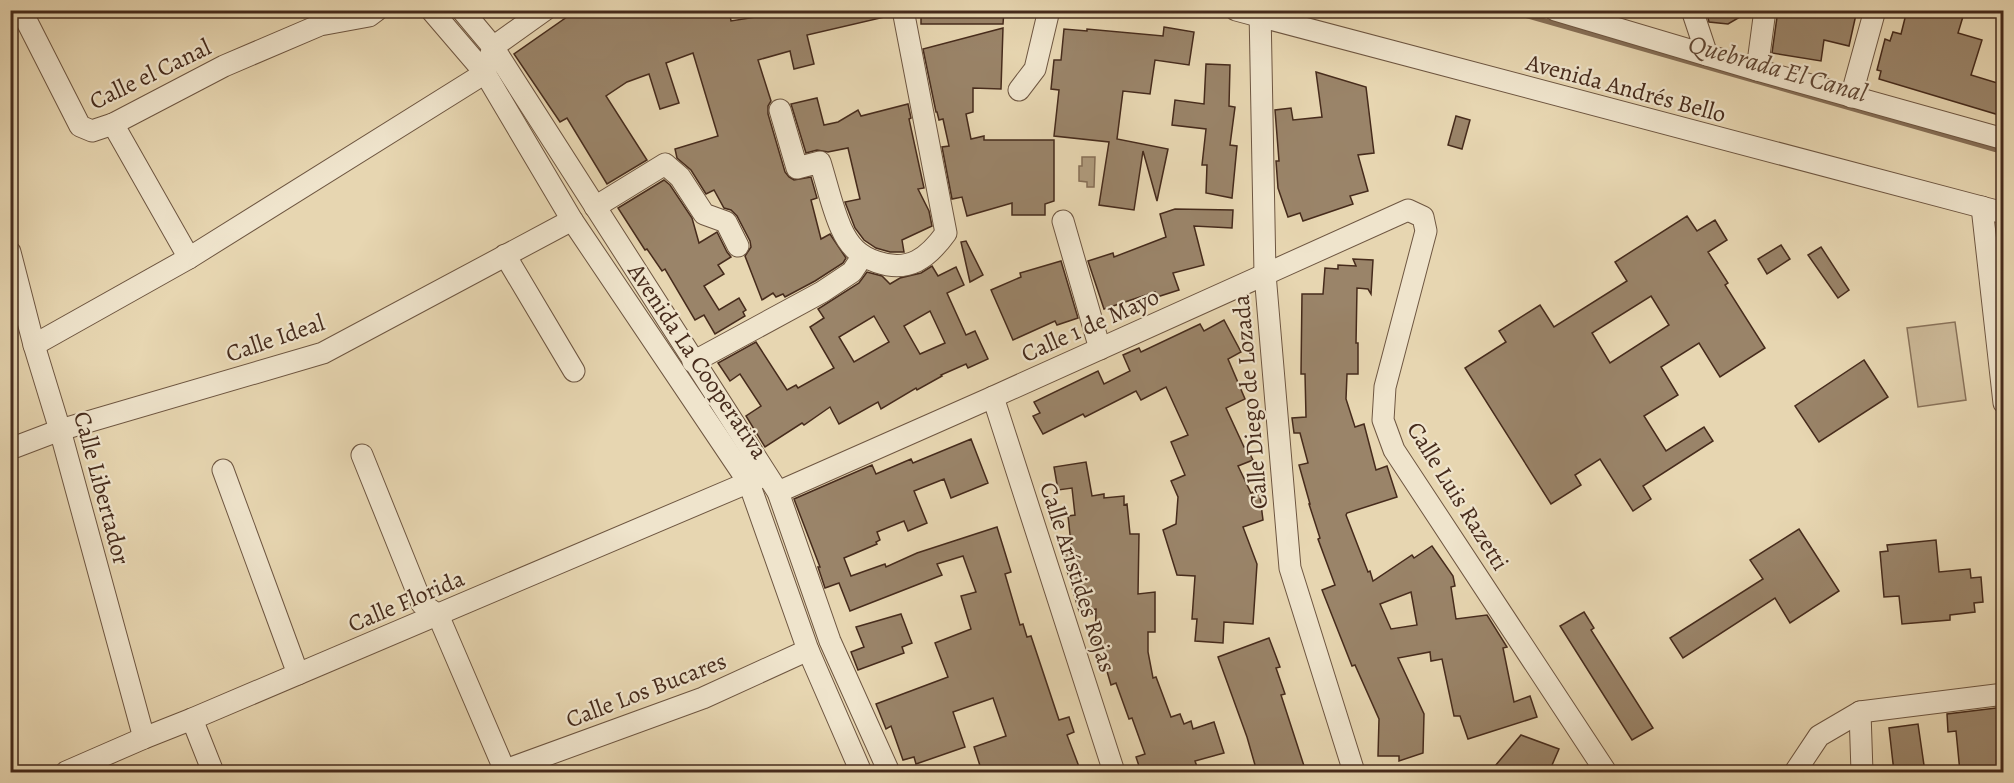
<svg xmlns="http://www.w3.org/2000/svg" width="2014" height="783" viewBox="0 0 2014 783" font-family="Alegreya,serif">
  <rect width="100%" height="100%" fill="#e7d6b1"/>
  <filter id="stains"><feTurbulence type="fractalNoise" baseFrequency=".00333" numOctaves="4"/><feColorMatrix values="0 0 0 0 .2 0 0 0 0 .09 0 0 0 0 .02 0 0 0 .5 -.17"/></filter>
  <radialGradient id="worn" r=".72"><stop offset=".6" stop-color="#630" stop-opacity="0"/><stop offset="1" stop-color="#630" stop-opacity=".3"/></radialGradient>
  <polygon fill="#ccb998" stroke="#89725a" stroke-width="1.5" points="1955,322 1966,400 1918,407 1907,328"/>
  <polygon fill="#b09c7e" stroke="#866f57" stroke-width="1.5" points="1082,157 1095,157 1094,187 1087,187 1087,182 1079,181 1079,166 1082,166"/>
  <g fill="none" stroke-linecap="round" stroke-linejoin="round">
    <polyline stroke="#866f57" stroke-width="5" points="1507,10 2004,152"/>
  </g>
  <g fill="#9a8469" stroke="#462b1c" stroke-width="1.5" fill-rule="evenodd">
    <polygon points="577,10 729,10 731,21 768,15 766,10 888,10 889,16 807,35 814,64 794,69 790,51 758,60 771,101 768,106 768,114 785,172 789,177 794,180 811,177 817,198 811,200 821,239 830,234 846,258 843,263 815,281 785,297 783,294 776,297 773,293 762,300 745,256 751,247 750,241 737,216 731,210 724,208 714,190 706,194 691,170 677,158 675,149 718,136 693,53 666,63 679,103 660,109 649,74 627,82 606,96 647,160 607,184 567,118 560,122 514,54"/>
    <polygon points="921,10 1004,10 1003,24 921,24"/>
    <polygon points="1706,10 1752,10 1728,24 1709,22"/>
    <polygon points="1778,10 1857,10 1849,46 1824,40 1821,61 1772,53"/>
    <polygon points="1907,10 1965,10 1958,33 1982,40 1971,75 2004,85 2004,101 1999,115 1879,79 1881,71 1877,70 1885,39 1890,41 1893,32 1901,34"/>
    <polygon points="1164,27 1194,32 1189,65 1155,60 1150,94 1123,91 1117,139 1168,149 1157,201 1143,151 1134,210 1099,205 1109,142 1054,136 1059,90 1051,89 1054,60 1061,60 1064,29 1087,31 1087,29 1163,36"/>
    <polygon points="1003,28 1001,89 973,88 973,112 966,114 971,139 984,136 984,140 1054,140 1054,201 1045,204 1045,215 1012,215 1012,203 967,216 962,197 952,199 942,147 949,146 943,119 939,120 937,112 936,112 923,49"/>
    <polygon points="1206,64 1230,65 1229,106 1235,107 1230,145 1237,146 1232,198 1206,193 1207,165 1202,165 1206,129 1172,125 1175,100 1204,104"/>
    <polygon points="1316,72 1366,87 1374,153 1358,155 1368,191 1350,196 1353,204 1303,221 1300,213 1288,217 1278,188 1276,161 1279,161 1275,110 1291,108 1293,120 1322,117"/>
    <polygon points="817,98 824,125 838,122 858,110 861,116 908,104 911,118 909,119 924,188 918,189 929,211 932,226 902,240 904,252 890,252 876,248 864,240 855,228 845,202 860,199 848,148 828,152 817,150 806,153 791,104"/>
    <polygon points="1456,116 1470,120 1462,149 1448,145"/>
    <polygon points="664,180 670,185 692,218 699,243 717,232 727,252 731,257 718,265 724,274 704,286 719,310 739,298 746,310 743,312 745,316 715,334 704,315 695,320 665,269 662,271 647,249 645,250 618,208"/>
    <polygon points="1175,209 1233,210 1232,228 1194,226 1204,265 1173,273 1179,290 1157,297 1155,292 1104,309 1088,261 1113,253 1114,257 1166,237 1160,214"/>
    <path d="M 1687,216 L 1697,231 L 1715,220 L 1727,240 L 1708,252 L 1728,283 L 1725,285 L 1765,348 L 1720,377 L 1699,343 L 1661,367 L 1678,395 L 1644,416 L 1666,451 L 1704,427 L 1713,441 L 1643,486 L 1651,499 L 1633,511 L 1600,459 L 1575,475 L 1581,485 L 1551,504 L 1465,368 L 1506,342 L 1499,331 L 1540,305 L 1554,327 L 1627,281 L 1615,262 ZM 1651,296 L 1669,325 L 1610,363 L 1592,333 Z"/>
    <polygon points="966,241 983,275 970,282 961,242"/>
    <polygon points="1781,245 1790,259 1767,274 1758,259"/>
    <polygon points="1821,247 1849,290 1838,298 1808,255"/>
    <path d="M 1353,259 L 1373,260 L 1371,294 L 1368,289 L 1357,288 L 1356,343 L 1358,343 L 1358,374 L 1347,374 L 1346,399 L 1355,427 L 1364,424 L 1376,470 L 1387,466 L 1397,497 L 1347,513 L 1346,515 L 1368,572 L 1370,571 L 1373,581 L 1412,555 L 1414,558 L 1432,546 L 1453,576 L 1455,586 L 1451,587 L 1456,619 L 1487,615 L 1507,647 L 1503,648 L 1514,702 L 1530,696 L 1537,717 L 1468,739 L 1460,716 L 1454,716 L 1442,659 L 1431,661 L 1430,652 L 1398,658 L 1424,714 L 1423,753 L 1399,761 L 1399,756 L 1378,756 L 1379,719 L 1355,665 L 1352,666 L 1322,590 L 1335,585 L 1318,539 L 1320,538 L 1309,504 L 1310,504 L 1299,465 L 1308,463 L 1300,433 L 1294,433 L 1292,418 L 1306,417 L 1305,374 L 1301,374 L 1302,294 L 1323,294 L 1325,268 L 1338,269 L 1338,265 L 1356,266 ZM 1411,592 L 1417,625 L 1391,629 L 1380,604 Z"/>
    <polygon points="1061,261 1078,318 1057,325 1055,321 1013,340 991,290 1021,277 1020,273"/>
    <path d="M 932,266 L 938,276 L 956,267 L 964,285 L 947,293 L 966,335 L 975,331 L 988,359 L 968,368 L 966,364 L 941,375 L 942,376 L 917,390 L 916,388 L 881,409 L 878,402 L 839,424 L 830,407 L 804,425 L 802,423 L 765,447 L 746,416 L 761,406 L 740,374 L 730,381 L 718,363 L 756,342 L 787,390 L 796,385 L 798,388 L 834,368 L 810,327 L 824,318 L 818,309 L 859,283 L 867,272 L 882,276 L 890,284 L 900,278 L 921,273 ZM 930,311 L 945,343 L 920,354 L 904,326 ZM 874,316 L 889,342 L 854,362 L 839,337 Z"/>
    <polygon points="1224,320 1241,352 1228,359 1245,399 1226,408 1244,447 1246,446 1253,460 1238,466 1251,493 1259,489 1263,520 1243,527 1257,564 1253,624 1224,622 1223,643 1195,641 1197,619 1192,619 1195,576 1177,575 1163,530 1176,524 1178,497 1171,481 1185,475 1171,442 1188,435 1166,387 1141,400 1136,391 1085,417 1083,414 1043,434 1033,416 1040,413 1034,402 1098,371 1104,384 1130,371 1123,355 1139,348 1141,352 1200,324 1204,331"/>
    <polygon points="1864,360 1888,397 1819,442 1795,406"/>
    <polygon points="971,439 988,483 951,498 944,479 914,491 927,523 908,531 904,521 877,532 880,540 876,542 877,544 844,558 851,576 885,564 886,567 917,553 997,527 1011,572 1005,574 1020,625 1023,624 1027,637 1031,636 1059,720 1069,717 1074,732 1067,735 1081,772 982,772 974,747 1006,736 993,698 953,712 965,747 916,764 914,757 903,760 891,726 886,729 876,704 948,677 935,643 971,629 961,596 976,592 963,556 937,564 942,575 850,611 839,583 825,588 818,567 820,567 794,499 872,465 876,474 911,459 913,463"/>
    <polygon points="1086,462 1092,496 1104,494 1104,498 1124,496 1124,505 1127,504 1130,534 1139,534 1138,594 1155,592 1155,632 1148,632 1148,652 1153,678 1156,677 1171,717 1180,714 1184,724 1191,721 1193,729 1214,722 1224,753 1195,761 1199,772 1141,772 1136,757 1145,754 1132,718 1129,719 1116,683 1111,685 1101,651 1095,651 1096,609 1079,611 1062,554 1072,553 1068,516 1075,515 1072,488 1058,490 1054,467"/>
    <polygon points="1799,529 1839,591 1790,623 1775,598 1683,658 1670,638 1763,579 1750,560"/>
    <polygon points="1936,540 1939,572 1970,569 1971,578 1981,577 1983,602 1974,603 1975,612 1950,615 1950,620 1902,624 1899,596 1884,597 1880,552 1888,551 1887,545"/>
    <polygon points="1584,612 1594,628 1591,630 1653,728 1632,740 1560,626"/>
    <polygon points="901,614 912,643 902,647 904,653 858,670 851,652 864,647 856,627"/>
    <polygon points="1269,638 1280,667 1276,668 1285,694 1281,695 1306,772 1257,772 1247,737 1218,657"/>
    <polygon points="2004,707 2004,772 1960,772 1956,731 1948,732 1947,714"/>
    <polygon points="1918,724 1925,772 1894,772 1889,728"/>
    <polygon points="1521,735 1559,749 1549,772 1490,772"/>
  </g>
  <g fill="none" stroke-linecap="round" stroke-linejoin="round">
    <g stroke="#6e5641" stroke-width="23">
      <g id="minor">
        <polyline points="21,10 80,126 92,131 113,124 224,66 320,25 369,16 377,10"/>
        <polyline points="431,10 485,73 572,220 749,483 808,650 861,772"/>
        <polyline points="462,10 493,47 778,492 830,641 889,772"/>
        <polyline points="1236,10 2004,213"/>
        <polyline points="1260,10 1265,274 1290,568 1354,772"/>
        <polyline points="1555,10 1757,70 2004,139"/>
        <polyline points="1692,10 1707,55"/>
        <polyline points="1757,70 1765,10"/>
        <polyline points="1019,90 1035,69 1049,10"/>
        <polyline points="1851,97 1875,10"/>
        <path d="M 780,110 L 797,168 L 820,162 C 827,184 832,208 841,228 C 849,246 859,256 877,262 C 909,273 928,258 946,233 L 903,10"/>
        <polyline points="113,124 189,258"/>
        <polyline points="595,207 665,164 680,177 704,214 726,222 738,246"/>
        <polyline points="1982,207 2004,403"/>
        <polyline points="1063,221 1100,349"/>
        <polyline points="10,252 34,345 60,430 144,738"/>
        <polyline points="505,255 574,371"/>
        <polyline points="34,345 189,258 485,73 493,47 545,10"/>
        <polyline points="693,362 822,292 852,272 862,257"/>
        <polyline points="993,397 1114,772"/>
        <polyline points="10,449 60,430 323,353 572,220"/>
        <polyline points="362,455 422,604 438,615 505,771"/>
        <polyline points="223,470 298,674"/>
        <polyline points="778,492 993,397 1408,210 1423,217 1426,231 1385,387 1383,420 1394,450 1606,772"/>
        <polyline points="1860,712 1862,772"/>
        <polyline points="192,719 213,772"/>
        <polyline points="66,772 144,738 192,719 761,477"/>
        <polyline points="500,772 703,698 808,650"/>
        <polyline points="1795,772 1819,736 1860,712 2004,694"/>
      </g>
    </g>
    <use href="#minor" stroke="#efe4cc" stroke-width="21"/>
  </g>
  <g text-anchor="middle" stroke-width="4.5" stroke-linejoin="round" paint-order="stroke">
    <g font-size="24" fill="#462b1c" stroke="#efe4cc">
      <text transform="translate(150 74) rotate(-26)" y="8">Calle el Canal</text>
      <text transform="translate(1626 88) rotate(15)" y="8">Avenida Andrés Bello</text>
      <text transform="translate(1090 325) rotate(-24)" y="8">Calle 1 de Mayo</text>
      <text transform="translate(275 338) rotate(-19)" y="8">Calle Ideal</text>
      <text transform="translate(698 361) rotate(56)" y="8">Avenida La Cooperativa</text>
      <text transform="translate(1250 402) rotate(-95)" y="8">Calle Diego de Lozada</text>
      <text transform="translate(102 488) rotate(75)" y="8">Calle Libertador</text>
      <text transform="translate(1458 496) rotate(58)" y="8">Calle Luis Razetti</text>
      <text transform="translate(1078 577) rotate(72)" y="8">Calle Arístides Rojas</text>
      <text transform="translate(406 601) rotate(-23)" y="8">Calle Florida</text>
      <text transform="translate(646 690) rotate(-21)" y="8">Calle Los Bucares</text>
    </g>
    <g font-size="26" font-style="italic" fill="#604734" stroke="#efe4cc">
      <text transform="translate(1778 68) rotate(16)" y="9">Quebrada El Canal</text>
    </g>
  </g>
  <rect width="2014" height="783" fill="none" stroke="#e7d6b1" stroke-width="36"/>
  <rect x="12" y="12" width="1990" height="759" fill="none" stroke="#462b1c" stroke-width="3"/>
  <rect x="18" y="18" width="1978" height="747" fill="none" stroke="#462b1c" stroke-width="1.5"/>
  <rect width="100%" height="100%" filter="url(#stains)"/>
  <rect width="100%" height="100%" fill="url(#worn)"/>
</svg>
